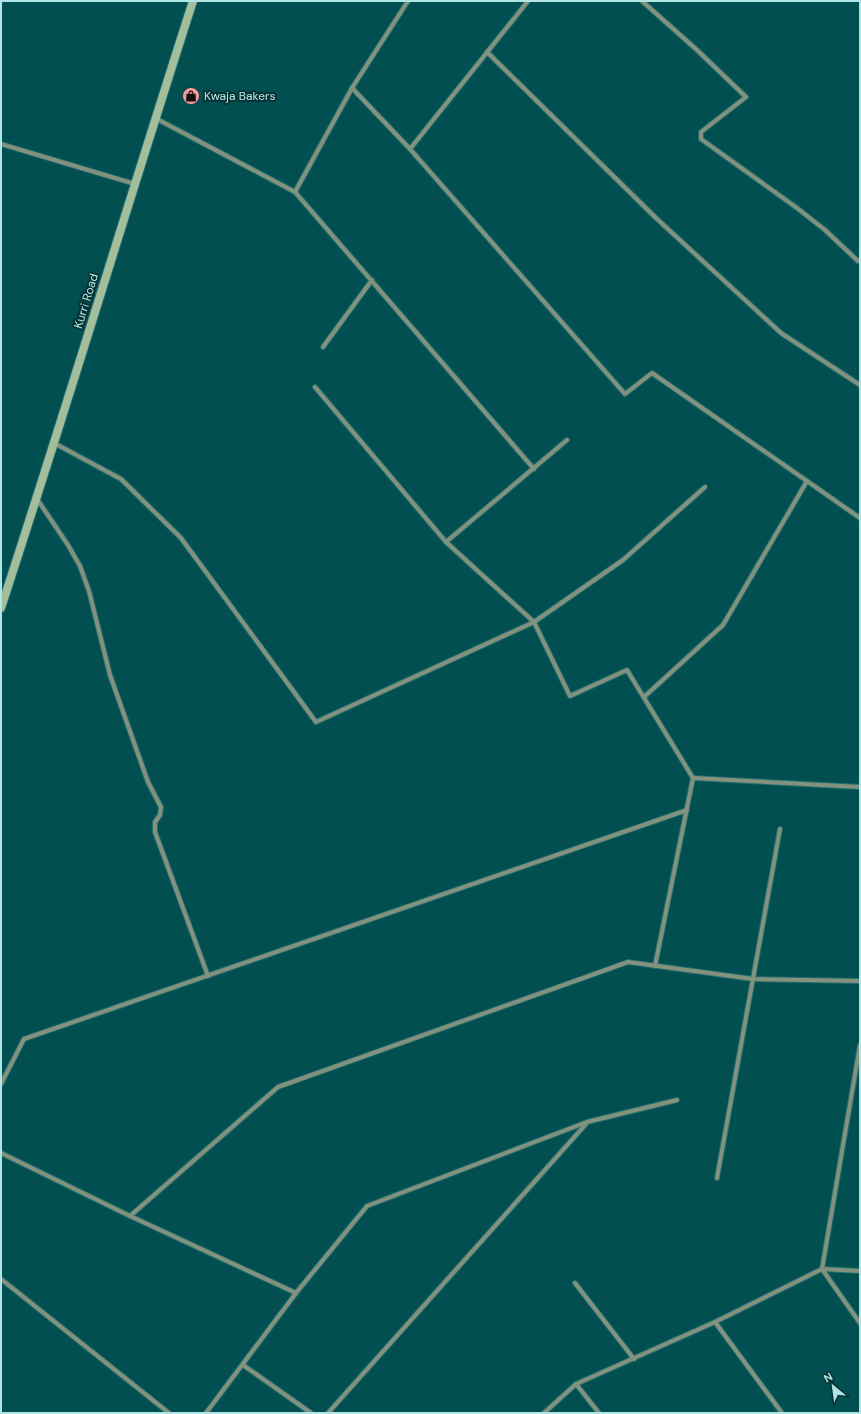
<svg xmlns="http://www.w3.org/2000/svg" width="861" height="1414" viewBox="0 0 861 1414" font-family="'DM Sans',sans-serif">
  <rect width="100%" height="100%" fill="#024f52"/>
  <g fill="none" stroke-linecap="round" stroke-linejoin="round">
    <g stroke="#256d70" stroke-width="6">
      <g id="street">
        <polyline points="642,1 697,50 746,97 701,132 701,139 797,208 825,230 858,261"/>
        <polyline points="487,52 656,218 781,333 860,385"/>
        <polyline points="352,88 410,149 625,394 652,373 860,518"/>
        <polyline points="155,118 295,192 534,469"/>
        <polyline points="1,144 135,184"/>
        <polyline points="410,149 528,1"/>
        <polyline points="295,192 352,88 408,1"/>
        <polyline points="323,347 372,280"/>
        <polyline points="315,387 446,542 534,622 570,696 627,670 693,778 655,966"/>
        <polyline points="54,443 121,479 181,538 316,722 534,622 623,560 705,487"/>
        <polyline points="37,499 68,545 80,566 89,591 110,675 148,782 161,807 160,815 155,822 155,832 208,976"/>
        <polyline points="446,542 567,440"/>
        <polyline points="644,697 723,625 807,481"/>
        <polyline points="693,778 860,787"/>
        <polyline points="860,1045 822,1269 860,1323"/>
        <polyline points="1,1084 24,1039 687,810"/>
        <polyline points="1,1153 130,1216 296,1293"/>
        <polyline points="717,1178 780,829"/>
        <polyline points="130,1216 278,1087 628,962 753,979 860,981"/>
        <polyline points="1,1279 169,1413"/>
        <polyline points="575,1283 634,1359"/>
        <polyline points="715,1322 782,1413"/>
        <polyline points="243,1365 311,1413"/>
        <polyline points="576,1384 715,1322 822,1269 860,1271"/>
        <polyline points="206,1413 296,1293 367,1206 587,1122 677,1100"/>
        <polyline points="328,1413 586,1124"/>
        <polyline points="544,1413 576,1384 599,1413"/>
      </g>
    </g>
    <g stroke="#256d70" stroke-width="10">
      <path id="secondary" d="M 1,608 C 67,406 128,203 193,1"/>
    </g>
    <use href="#street" stroke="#82927c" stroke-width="4"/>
    <use href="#secondary" stroke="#a3be9b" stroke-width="8"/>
  </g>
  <defs>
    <g id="shop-disc" transform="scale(0.9)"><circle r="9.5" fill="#f59b9d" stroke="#093233"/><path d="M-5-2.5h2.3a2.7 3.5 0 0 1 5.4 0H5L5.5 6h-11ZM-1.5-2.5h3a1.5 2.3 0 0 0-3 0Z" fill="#111"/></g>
  </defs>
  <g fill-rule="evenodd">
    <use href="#shop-disc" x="191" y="96"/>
  </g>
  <g text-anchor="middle" stroke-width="4" stroke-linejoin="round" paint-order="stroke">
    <g font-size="12" fill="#b0e5e6" stroke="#093233" text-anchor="start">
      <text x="204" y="100">Kwaja Bakers</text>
    </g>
    <g font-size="12" fill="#b0e5e6" stroke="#093233">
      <text transform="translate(86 301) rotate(-73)" y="4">Kurri Road</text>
    </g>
  </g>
  <rect width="861" height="1414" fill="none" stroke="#b0e5e6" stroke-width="4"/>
  <g transform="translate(833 1386) rotate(331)" stroke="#093233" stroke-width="3" paint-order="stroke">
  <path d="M0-3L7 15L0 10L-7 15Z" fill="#b0e5e6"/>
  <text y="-6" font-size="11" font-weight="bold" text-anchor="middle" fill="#b0e5e6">N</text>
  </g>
</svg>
